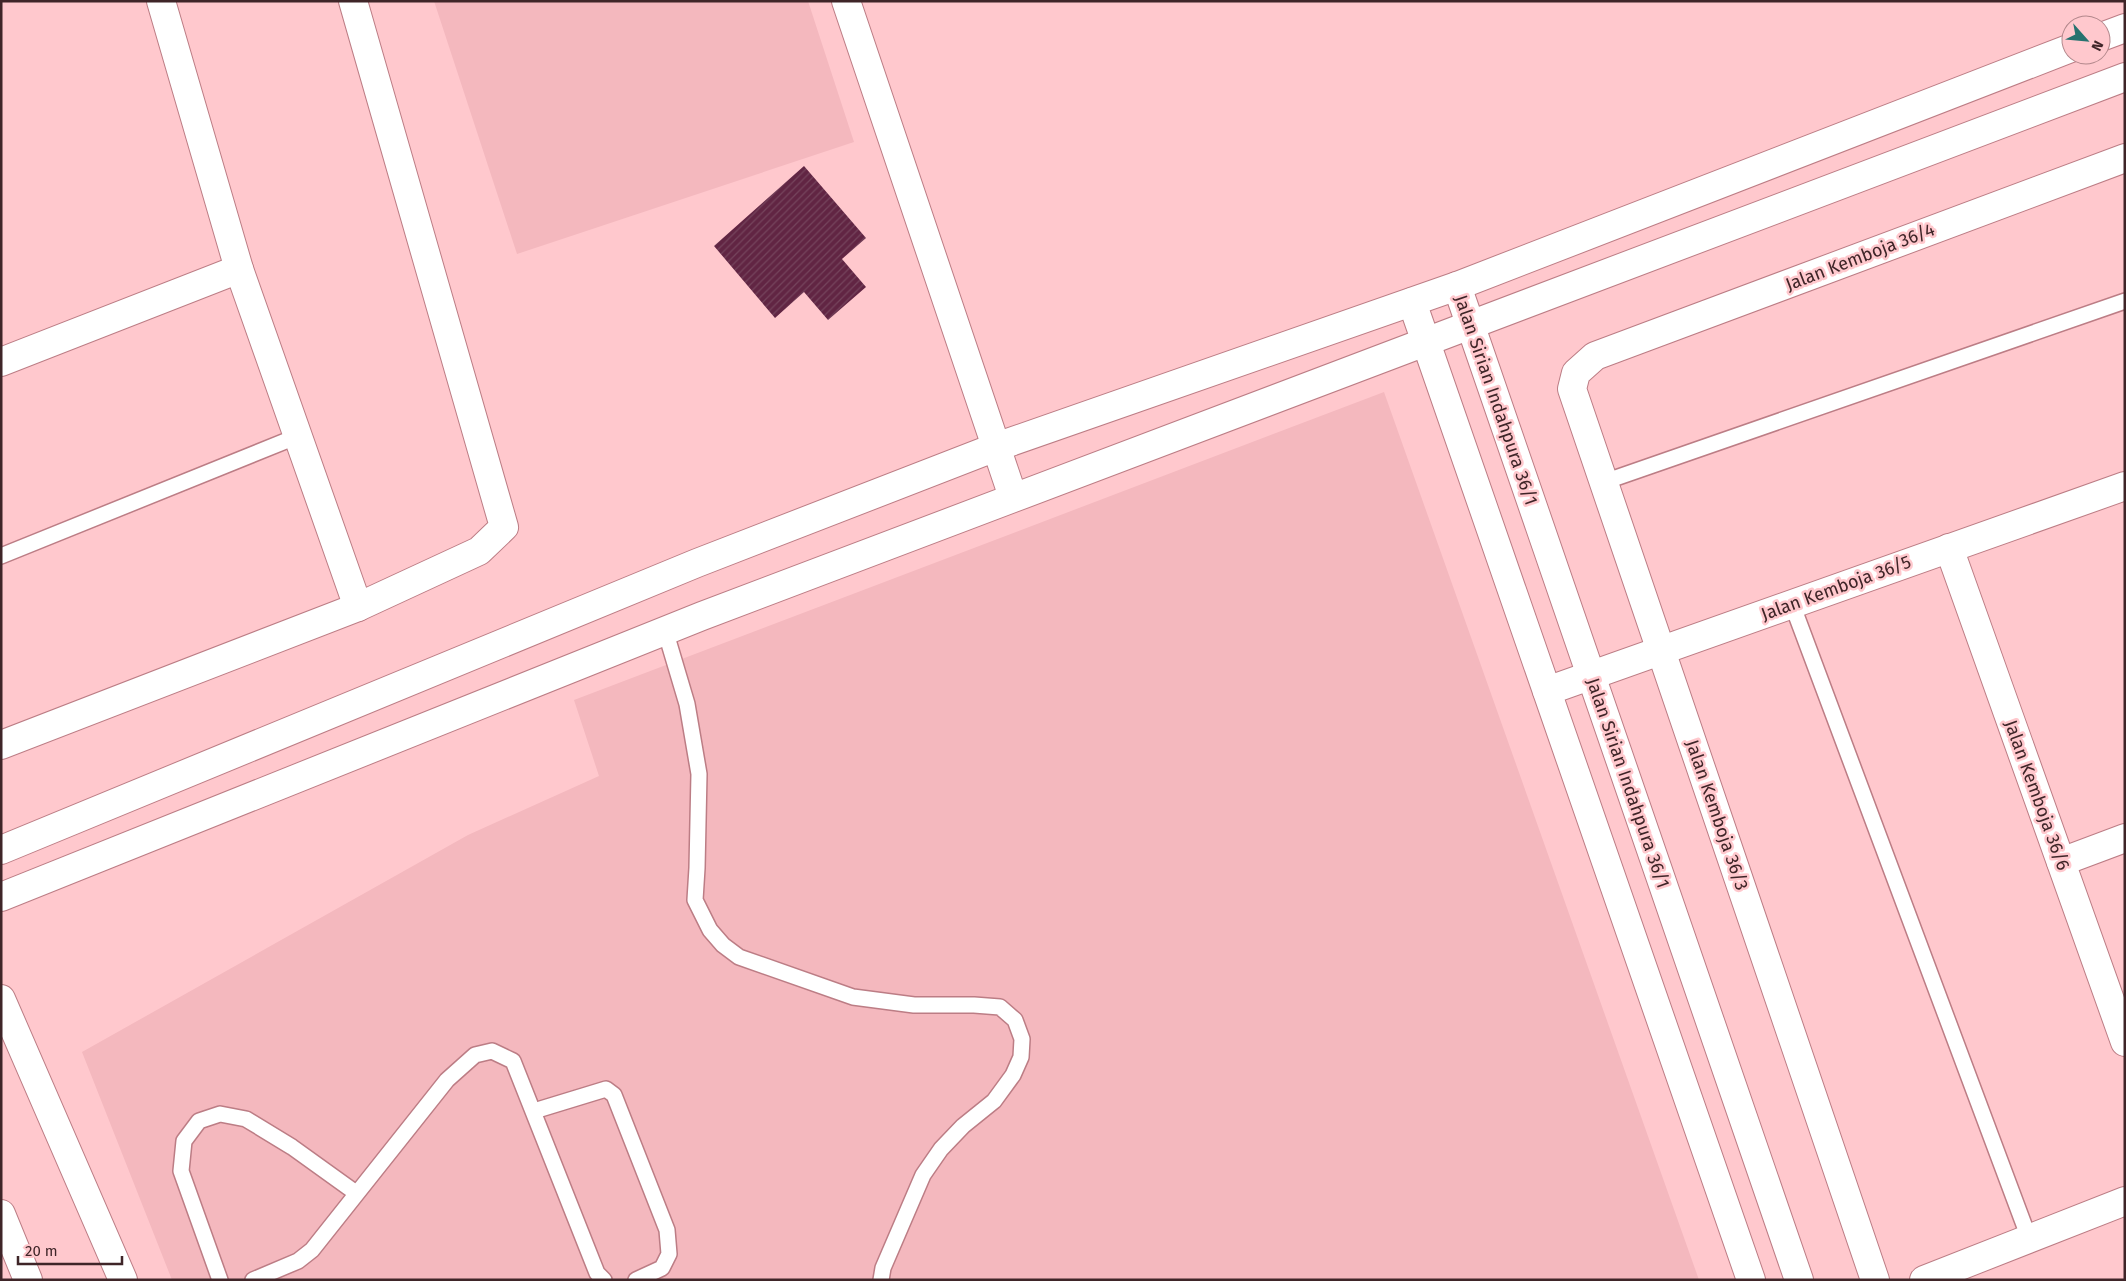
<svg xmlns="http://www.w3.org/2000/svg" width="2126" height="1281" viewBox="0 0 2126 1281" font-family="'Fira Sans',sans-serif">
  <defs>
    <pattern id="building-hatch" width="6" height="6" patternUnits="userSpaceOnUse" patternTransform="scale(1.25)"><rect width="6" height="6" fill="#612543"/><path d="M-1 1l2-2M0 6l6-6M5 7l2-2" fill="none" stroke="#75445c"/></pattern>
  </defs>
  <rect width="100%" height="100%" fill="#ffc8cd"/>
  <g fill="#f4b8be">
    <polygon points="434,1 808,1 854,142 517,254"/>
    <polygon points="1384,392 1699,1280 172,1280 82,1052 468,835 599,776 574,700"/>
  </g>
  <polygon fill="url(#building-hatch)" points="804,166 866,238 842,259 866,287 828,320 804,292 775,318 714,246"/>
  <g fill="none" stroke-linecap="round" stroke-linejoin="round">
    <g stroke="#bc7d85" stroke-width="18">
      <g id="lane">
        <polyline points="1604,482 2125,301"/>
        <polyline points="1,556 298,436"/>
        <polyline points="1792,604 2029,1238"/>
        <polyline points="665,630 687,704 699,774 697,868 695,900 710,930 723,945 739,957 853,997 914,1005 974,1005 1000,1007 1015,1020 1022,1039 1021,1057 1013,1075 994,1101 963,1126 941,1149 923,1175 883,1268 881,1280"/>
        <polyline points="534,1111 606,1089 614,1095 667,1230 669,1254 662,1268 636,1280"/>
        <polyline points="220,1280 181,1171 184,1141 199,1121 220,1114 246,1119 292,1147 356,1193"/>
        <polyline points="253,1280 298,1261 312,1250 447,1080 475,1055 492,1051 513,1061 597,1273 604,1280"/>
      </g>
    </g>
    <g stroke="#bc7d85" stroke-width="30">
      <g id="street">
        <polyline points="161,1 239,269 358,607"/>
        <polyline points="1,362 239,269"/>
        <polyline points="1949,548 2125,1042"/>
        <polyline points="1547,691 2125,486"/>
        <polyline points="1,745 358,607 479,551 504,527 353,1"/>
        <polyline points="2061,862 2125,838"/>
        <polyline points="1,999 123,1280"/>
        <polyline points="1,1214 28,1280"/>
        <polyline points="1875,1280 1572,389 1576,373 1595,356 2125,158"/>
        <polyline points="1924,1280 2125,1201"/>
      </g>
    </g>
    <g stroke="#bc7d85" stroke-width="30">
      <g id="secondary">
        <polyline points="846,1 1013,497"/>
        <polyline points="2101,37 2125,28"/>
        <polyline points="1457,286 1799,1280"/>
        <polyline points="1412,302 1751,1280"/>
        <polyline points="1,850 697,563 996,447 1457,286 2071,48"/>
        <polyline points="1,897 702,616 2125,77"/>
      </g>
    </g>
    <use href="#lane" stroke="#fff" stroke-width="15"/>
    <use href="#street" stroke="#fff" stroke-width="28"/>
    <use href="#secondary" stroke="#fff" stroke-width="28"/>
  </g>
  <g text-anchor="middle" stroke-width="5" stroke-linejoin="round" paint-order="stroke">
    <g font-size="18" fill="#3f2528" stroke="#ffc8cd">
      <text transform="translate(1860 257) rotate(-21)" y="6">Jalan Kemboja 36/4</text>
      <text transform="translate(1496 400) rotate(71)" y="6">Jalan Sirian Indahpura 36/1</text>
      <text transform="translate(1836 588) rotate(-20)" y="6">Jalan Kemboja 36/5</text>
      <text transform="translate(1628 783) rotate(71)" y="6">Jalan Sirian Indahpura 36/1</text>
      <text transform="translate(2037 795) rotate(70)" y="6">Jalan Kemboja 36/6</text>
      <text transform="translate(1717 815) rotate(71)" y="6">Jalan Kemboja 36/3</text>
    </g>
  </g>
  <rect width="2126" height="1281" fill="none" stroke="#3f2528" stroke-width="5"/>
  <g transform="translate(2086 40) rotate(117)"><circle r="24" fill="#ffc8cd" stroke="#b2878b"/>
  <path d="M0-4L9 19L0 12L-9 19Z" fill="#27726f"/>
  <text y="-8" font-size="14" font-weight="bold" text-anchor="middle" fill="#3f2528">N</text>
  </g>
  <path d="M18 1256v8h104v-8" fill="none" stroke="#3f2528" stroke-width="2.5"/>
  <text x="25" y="1256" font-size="15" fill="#3f2528" stroke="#ffc8cd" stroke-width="4" paint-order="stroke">20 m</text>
</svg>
